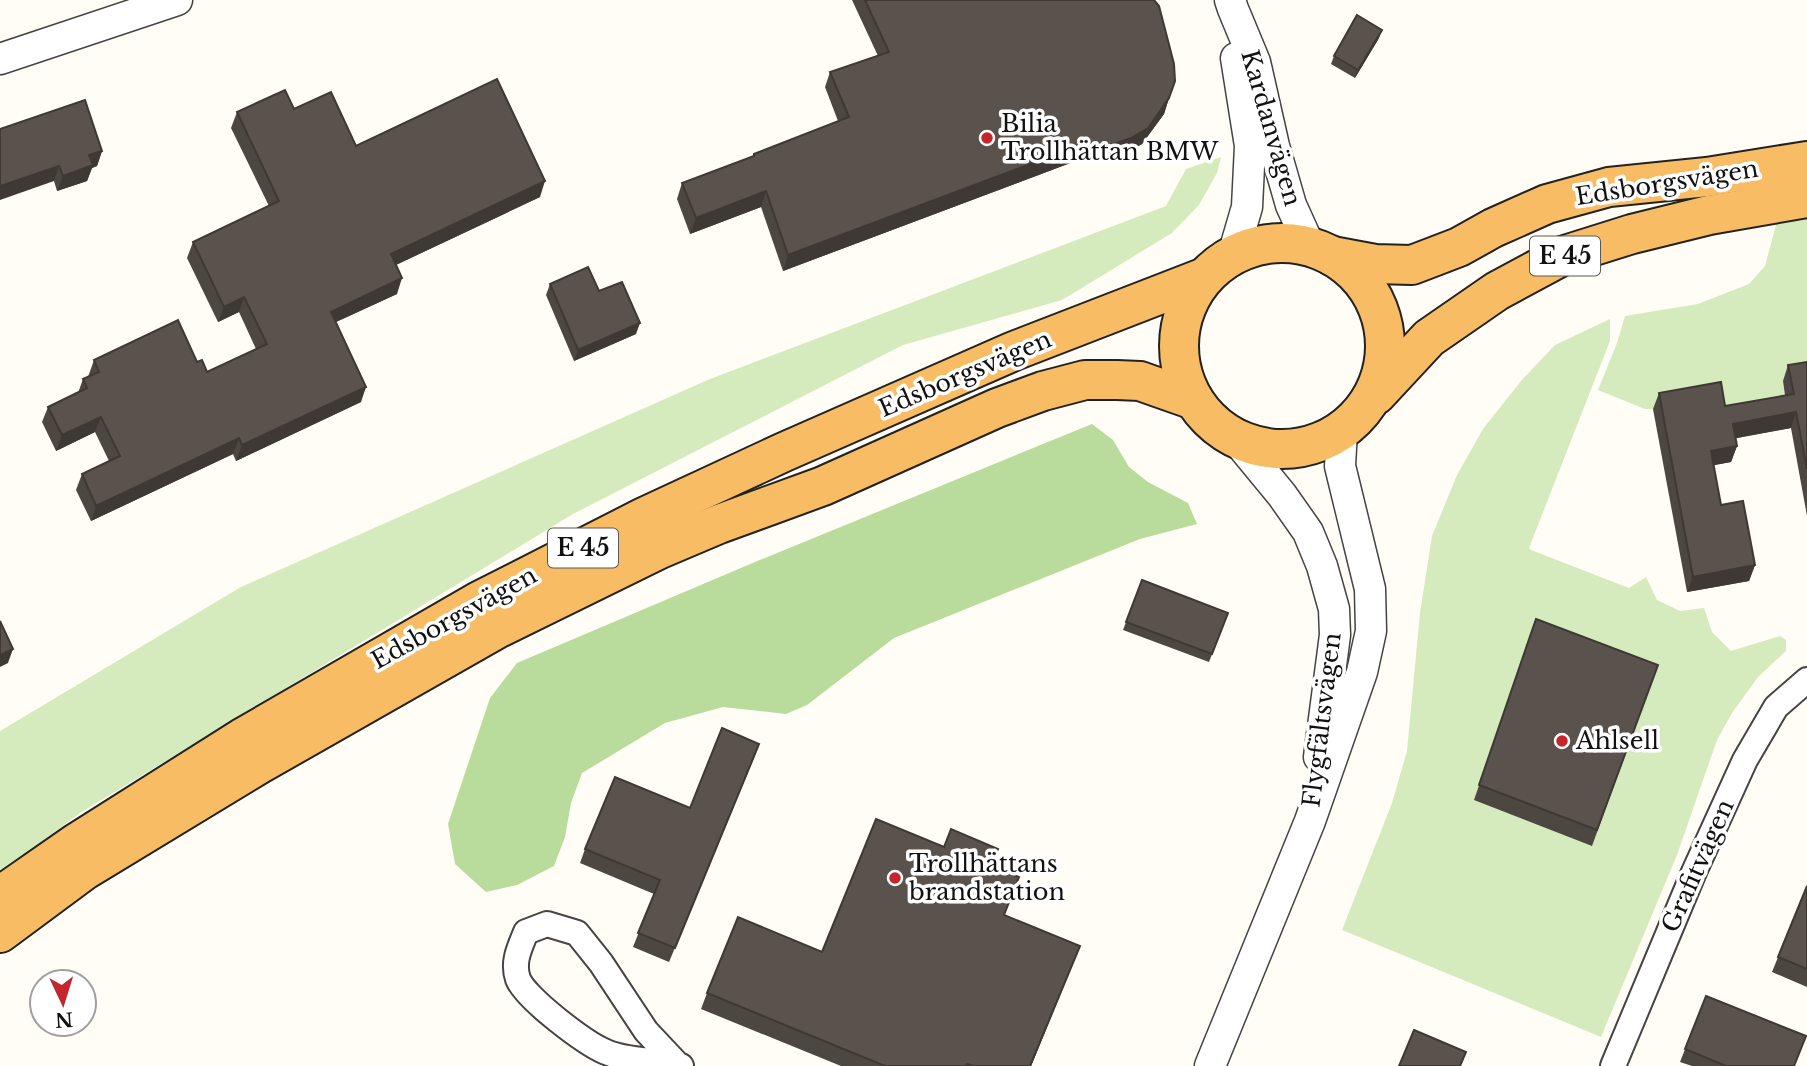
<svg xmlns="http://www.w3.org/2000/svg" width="1807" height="1066" viewBox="0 0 1807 1066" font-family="'Libre Baskerville',serif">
  <rect width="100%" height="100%" fill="#fffdf5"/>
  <g fill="#d5ebbd">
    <polygon points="1221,157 1217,173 1199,205 1172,233 1062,300 903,345 573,514 80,813 0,873 0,731 241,587 710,379 1166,206 1186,169"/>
    <polygon points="1807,216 1807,377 1788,409 1645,409 1598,390 1617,343 1625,316 1698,304 1749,284 1765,266 1777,221"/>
    <polygon points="1610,319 1610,341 1529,548 1531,550 1629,588 1646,577 1657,600 1680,611 1704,608 1712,632 1731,651 1780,636 1786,640 1786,651 1758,677 1732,713 1717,740 1677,855 1601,1037 1342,930 1392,803 1407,751 1420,613 1432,536 1457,475 1483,429 1521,381 1555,345"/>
  </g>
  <polygon fill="#b9dc9c" points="1092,424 1113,440 1129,467 1148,482 1188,503 1197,524 1140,539 894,638 807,705 786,714 723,707 665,723 582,773 571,803 565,837 554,866 517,885 486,892 455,864 448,824 490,698 517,663 755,562"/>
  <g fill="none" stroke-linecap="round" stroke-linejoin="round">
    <g stroke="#444" stroke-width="28">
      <g id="minor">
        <path d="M 678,1065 L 646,1031 L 601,963 L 577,933 L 547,924 L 526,932 C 520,947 512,962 518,979 C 525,998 586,1044 606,1052 C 629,1062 657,1059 681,1066"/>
        <polyline points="1613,1066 1694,872 1745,760 1776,707 1807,680"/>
      </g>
    </g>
    <g stroke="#444" stroke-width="33">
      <g id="tertiary">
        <polyline points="1230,0 1233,9 1255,62 1274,146 1291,205 1310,247"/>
        <polyline points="0,59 177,0"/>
        <polyline points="1233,255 1247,207 1250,146 1236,58"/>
        <polyline points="1235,438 1282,495 1308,532 1322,566 1334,609 1335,635 1319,757"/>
        <polyline points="1210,1066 1310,821 1362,672 1371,631 1370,589 1340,466 1342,430"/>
      </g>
    </g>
    <g stroke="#222" stroke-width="42">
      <g id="trunk">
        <circle cx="1282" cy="346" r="103"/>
        <polyline points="1332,256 1375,264 1412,265 1459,247 1493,228 1547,204 1609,187 1707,177 1807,161"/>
        <polyline points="1376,395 1429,338 1497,291 1562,256 1632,234 1709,215 1807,198"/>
        <polyline points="0,896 76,843 242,738 479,601 644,517 784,452 1014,351 1205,277"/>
        <polyline points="0,933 85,870 258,765 497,629 660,549 719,524 823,486 997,408 1043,391 1085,380 1117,380 1140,381 1194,400"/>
      </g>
    </g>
    <use href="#minor" stroke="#fff" stroke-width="24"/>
    <use href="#tertiary" stroke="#fff" stroke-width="30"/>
    <use href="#trunk" stroke="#f7bc64" stroke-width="38"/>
  </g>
  <g fill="#4d4742">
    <polygon points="852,0 1154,0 1169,98 1164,114 1142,144 1126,153 1109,159 1092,162 1073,162 783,271 761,207 690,234 677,199 682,183 752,157 754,154 838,121 825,87 830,72 878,56"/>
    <polygon points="1379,38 1355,78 1331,64 1334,56"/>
    <polygon points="294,109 356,146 540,197 396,265 397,294 336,322 361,402 236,461 233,454 91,521 76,490 82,474 109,461 95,432 56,451 42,422 48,407 78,393 83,379 88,377 94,360 197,362 207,372 256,349 239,312 218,322 187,258 193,242 269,206 231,128 237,112"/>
    <polygon points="0,129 102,151 97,166 92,168 87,181 57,191 54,181"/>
    <polygon points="550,284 599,291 636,334 574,361 546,295"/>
    <polygon points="1807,362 1807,516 1791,428 1735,438 1737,446 1731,462 1713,465 1721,505 1755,565 1749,581 1687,592 1653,409 1659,393 1725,406 1785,395 1783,381 1788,365"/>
    <polygon points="1228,613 1209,662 1123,630 1126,622"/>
    <polygon points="1536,619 1658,665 1592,846 1474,800"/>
    <polygon points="759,744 669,962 633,947 654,894 580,863 585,849 690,808"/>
    <polygon points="944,847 1019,877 1004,915 1080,946 1031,1066 841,1066 701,1009 707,993 822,952"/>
    <polygon points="1807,886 1807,987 1772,972"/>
    <polygon points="1706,996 1795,1066 1692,1066 1680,1062"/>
  </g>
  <g fill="#3f3936">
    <polygon points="1382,30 1379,38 1355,78 1358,70"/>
    <polygon points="1169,98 1164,114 1142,144 1126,153 1109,159 1092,162 1073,162 783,271 788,255 1078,146"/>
    <polygon points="102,151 97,166 92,168 87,181 57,191 63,176 89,155"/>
    <polygon points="59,166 54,181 0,200 0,186"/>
    <polygon points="545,181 540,197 385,270 391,254"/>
    <polygon points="766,191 761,207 690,234 696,218"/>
    <polygon points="402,278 397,294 325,327 331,312"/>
    <polygon points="244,297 239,312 218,322 224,307"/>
    <polygon points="640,323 636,334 574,361 578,350"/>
    <polygon points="366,387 361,402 236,461 242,445"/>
    <polygon points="1796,412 1791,428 1727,440 1733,424"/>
    <polygon points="101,417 95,432 56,451 62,435"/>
    <polygon points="239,438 233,454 91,521 96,506"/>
    <polygon points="1737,446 1731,462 1705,467 1711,451"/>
    <polygon points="1755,565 1749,581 1687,592 1693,577"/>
    <polygon points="13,649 8,663 0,667 0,655"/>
    <polygon points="759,744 754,758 669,962 675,948"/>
    <polygon points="1080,946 1031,1066 1030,1066"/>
  </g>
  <g fill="#5a524d" stroke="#3f3936" stroke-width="2">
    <polygon points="865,0 1154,0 1159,6 1174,64 1175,81 1169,98 1148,128 1131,138 1114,144 1097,147 1078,146 788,255 766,191 696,218 682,183 754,156 754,154 849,117 830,72 889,52"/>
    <polygon points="1357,15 1382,30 1358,70 1334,56"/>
    <polygon points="497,79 545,181 391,254 402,278 331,312 366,387 242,445 239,438 96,506 82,474 120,456 101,417 62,435 48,407 87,388 83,379 99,372 94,360 178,320 197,362 202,360 207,372 267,344 244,297 224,307 193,242 279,201 237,112 285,90 294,109 331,92 356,146"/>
    <polygon points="85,100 102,151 89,155 93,165 63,176 59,166 0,186 0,129"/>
    <polygon points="588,267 599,291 622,282 640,323 578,350 550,284"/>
    <polygon points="1807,362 1807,469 1796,412 1733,424 1737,446 1711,451 1721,505 1743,501 1755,565 1693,577 1659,393 1721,382 1725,406 1794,394 1788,365"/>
    <polygon points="1142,580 1228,613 1212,654 1126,622"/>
    <polygon points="1536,619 1658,665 1597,830 1479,785"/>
    <polygon points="0,621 13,649 0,655"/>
    <polygon points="722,728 759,744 675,948 638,933 660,880 585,849 615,777 690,808"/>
    <polygon points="876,819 944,847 951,829 998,849 991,865 1019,877 1004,915 1080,946 1030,1066 973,1066 967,1064 966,1066 885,1066 707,993 738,917 822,952"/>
    <polygon points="1807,886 1807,969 1778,957"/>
    <polygon points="1706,996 1806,1036 1794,1066 1726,1066 1685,1049"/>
    <polygon points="1414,1030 1466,1052 1460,1066 1399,1066"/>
  </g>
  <g fill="#c4262e" stroke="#fff" stroke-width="2.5">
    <circle cx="987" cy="138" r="7"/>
    <circle cx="1562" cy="741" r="7"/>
    <circle cx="895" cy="878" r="7"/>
  </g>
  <g text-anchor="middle" stroke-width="7" stroke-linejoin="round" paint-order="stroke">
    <g fill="#fff" stroke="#585858" stroke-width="2">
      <rect x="1530" y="236.5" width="70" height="39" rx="5"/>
      <rect x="548" y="528.5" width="70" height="39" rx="5"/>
    </g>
    <g font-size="23" font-weight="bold" fill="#111">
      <text x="1565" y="264">E 45</text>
      <text x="583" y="556">E 45</text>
    </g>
    <g font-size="24" fill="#111" stroke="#fff" text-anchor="start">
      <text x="1001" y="132">Bilia<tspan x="1001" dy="28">Trollhättan BMW</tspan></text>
      <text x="1576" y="749">Ahlsell</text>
      <text x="909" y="872">Trollhättans<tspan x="909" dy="28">brandstation</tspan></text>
    </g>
    <g font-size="24" fill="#111" stroke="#fff">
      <text transform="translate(1271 128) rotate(74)" y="8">Kardanvägen</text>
      <text transform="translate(1667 183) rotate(-9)" y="8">Edsborgsvägen</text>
      <text transform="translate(965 374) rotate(-23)" y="8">Edsborgsvägen</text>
      <text transform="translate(454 618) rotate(-29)" y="8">Edsborgsvägen</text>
      <text transform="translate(1322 720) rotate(-83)" y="8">Flygfältsvägen</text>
      <text transform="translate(1698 866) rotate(-66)" y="8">Grafitvägen</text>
    </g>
  </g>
  <g transform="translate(63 1003) rotate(176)"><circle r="33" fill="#ffffff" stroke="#a0a0a0" stroke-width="2"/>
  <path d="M0-5L12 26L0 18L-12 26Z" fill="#c4262e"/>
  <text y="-10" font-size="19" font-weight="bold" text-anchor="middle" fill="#111111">N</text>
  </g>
</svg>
